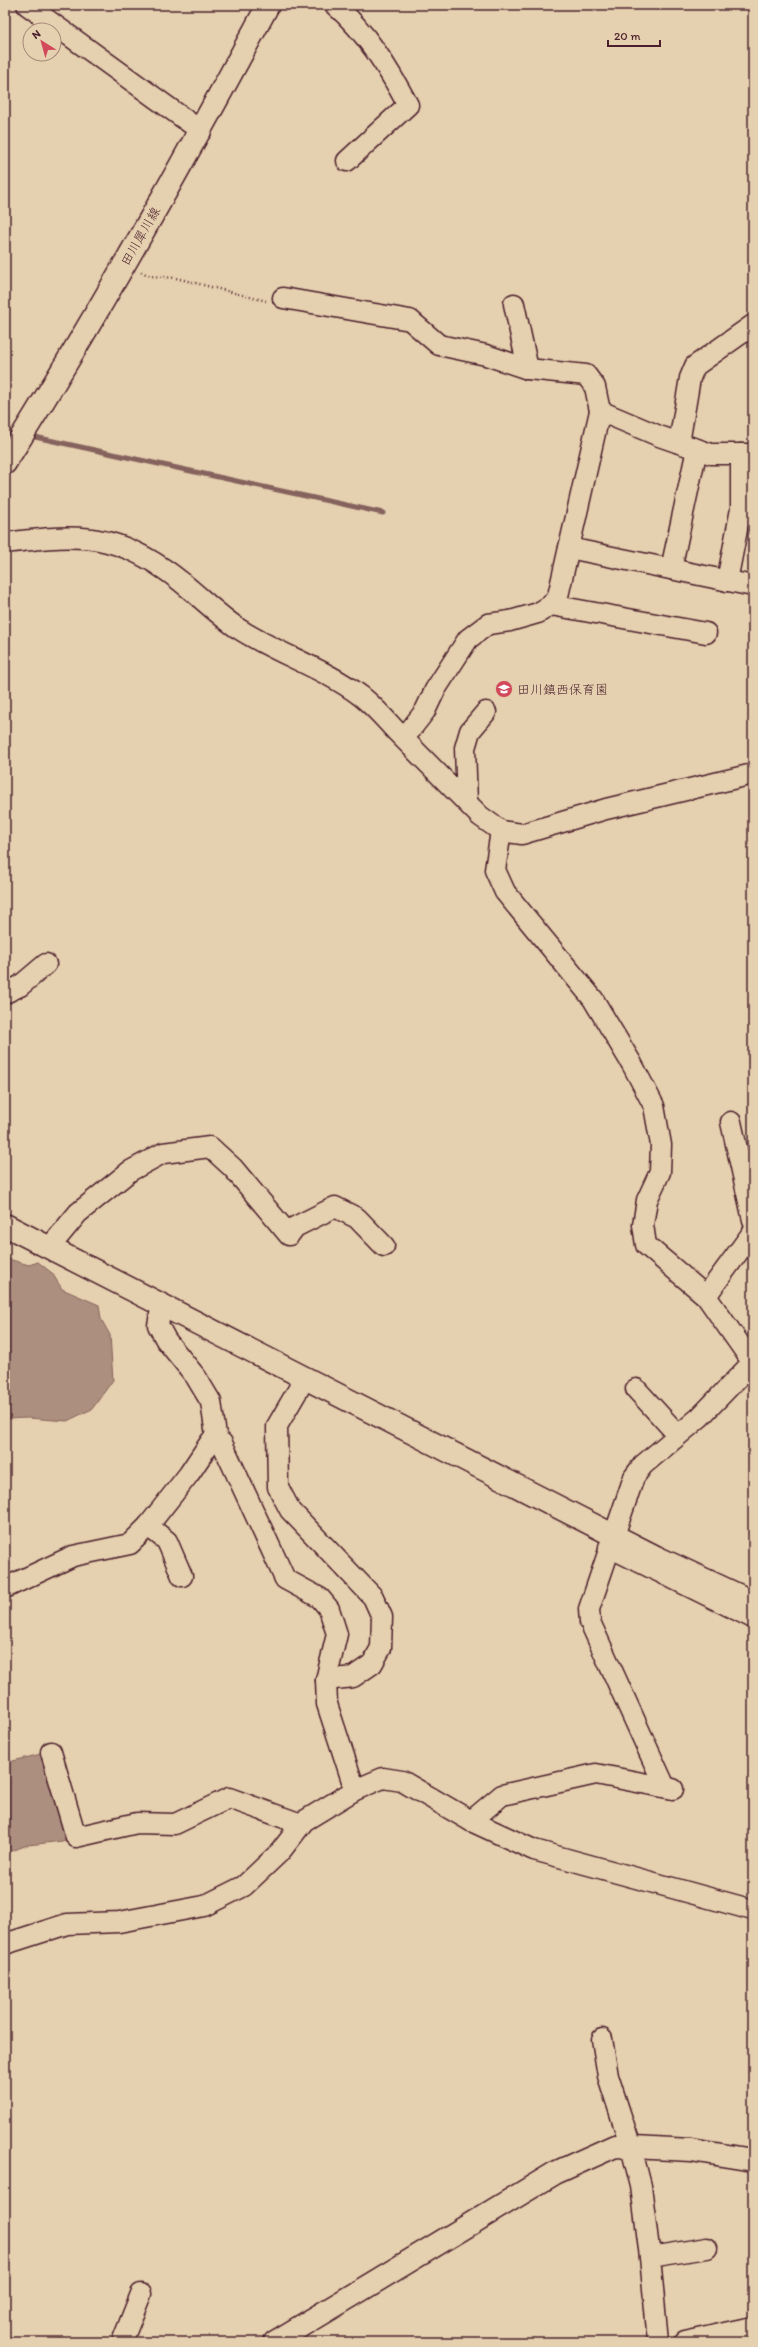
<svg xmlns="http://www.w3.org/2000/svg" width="758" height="2347" viewBox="0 0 758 2347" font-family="Itim,'Klee One',sans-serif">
  <rect width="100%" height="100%" fill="#e5d0af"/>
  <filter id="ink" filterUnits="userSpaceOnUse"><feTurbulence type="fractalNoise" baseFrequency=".025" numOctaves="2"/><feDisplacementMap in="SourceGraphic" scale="8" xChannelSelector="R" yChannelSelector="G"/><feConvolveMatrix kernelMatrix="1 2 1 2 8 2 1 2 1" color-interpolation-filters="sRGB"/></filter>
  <g filter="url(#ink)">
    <g fill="#ac8f7e" stroke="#85625d">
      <polygon points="5,1258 29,1265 38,1262 52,1273 62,1289 99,1305 101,1319 110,1335 113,1380 92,1409 67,1421 28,1418 5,1419"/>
      <polygon points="41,1754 71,1840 28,1845 5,1853 5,1763"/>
    </g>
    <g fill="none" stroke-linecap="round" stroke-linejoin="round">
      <g stroke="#85625d" stroke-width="5">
        <polyline points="5,428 7,428"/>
        <polyline points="35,437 383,513"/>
      </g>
      <g stroke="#4a1f2b" stroke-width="23">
        <g id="street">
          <polyline points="27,5 201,131"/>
          <path d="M 335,5 C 367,33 388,68 408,105 L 347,161"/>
          <polyline points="283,298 410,320 439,345 486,355 528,369 586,375 595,387 600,411 558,596 551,605 538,613 510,621 488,624 468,639 435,690 425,711 404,738"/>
          <polyline points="514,304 528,369"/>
          <polyline points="600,411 659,436 711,454 753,454"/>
          <polyline points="679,443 690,378 695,366 753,325"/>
          <path d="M 5,543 C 69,535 108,530 164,569 C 191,587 212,611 239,629 C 278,654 324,668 361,696 C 374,706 386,720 397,732 C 425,760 452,788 480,816 L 501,831 L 522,834 L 606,809 L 753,774"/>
          <polyline points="569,548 753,586"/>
          <polyline points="671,569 697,449"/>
          <polyline points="727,581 741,509 741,454"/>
          <polyline points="551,605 706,633"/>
          <polyline points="467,802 465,748 470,731 486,712"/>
          <polyline points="501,831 495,870 505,892 593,999 632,1064 654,1106 661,1145 660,1172 647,1200 643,1225 646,1245 706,1296 753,1363"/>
          <polyline points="5,993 20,986 46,964"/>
          <polyline points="731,1122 753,1220"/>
          <polyline points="50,1247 78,1213 130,1171 163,1153 210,1147 233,1168 289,1235 295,1227 335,1207 357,1218 384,1246"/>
          <polyline points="706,1296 753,1232"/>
          <polyline points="162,1304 158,1325 166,1340 196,1377 211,1402 217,1442"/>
          <polyline points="305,1378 277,1426 278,1487 290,1510 373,1597 382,1617 381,1648 372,1664 353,1677 326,1680"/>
          <polyline points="636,1389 678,1435"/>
          <polyline points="148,1526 167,1541 182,1576"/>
          <polyline points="609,1547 753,1618"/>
          <polyline points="5,1588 73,1556 130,1544 148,1526 189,1474 211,1441 222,1443 285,1579 320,1598 329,1609 337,1634 326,1680 327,1704 355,1790"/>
          <polyline points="51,1752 76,1837 137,1823 175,1824 229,1798 301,1824"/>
          <polyline points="665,1787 590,1622 589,1609 634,1477 643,1465 700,1417 753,1362"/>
          <polyline points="471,1821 502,1795 596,1774 673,1789"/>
          <polyline points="5,1944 67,1924 119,1922 204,1906 244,1886 280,1852 304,1821 355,1790 383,1778 402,1781 471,1821 534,1850 753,1910"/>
          <polyline points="602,2039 608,2076 631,2147 641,2186 650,2257"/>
          <polyline points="122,2342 141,2294"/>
          <polyline points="658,2342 650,2257 707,2248"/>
          <polyline points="684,2342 753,2327"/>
        </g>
      </g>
      <g stroke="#4a1f2b" stroke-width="25">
        <g id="secondary">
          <path d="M 5,463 C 99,314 185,160 268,5"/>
          <polyline points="5,1225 656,1557 753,1602"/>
          <polyline points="275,2342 555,2173 615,2146 691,2150 753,2160"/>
        </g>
      </g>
      <polyline stroke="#4a1f2b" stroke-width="2.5" stroke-dasharray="1 3" stroke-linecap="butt" points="141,272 151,276 176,278 266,301"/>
      <use href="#street" stroke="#e5d0af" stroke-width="20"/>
      <use href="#secondary" stroke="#e5d0af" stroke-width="22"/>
    </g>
  </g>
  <defs>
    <g id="school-disc" transform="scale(0.9)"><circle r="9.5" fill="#d1495b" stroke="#e5d0af"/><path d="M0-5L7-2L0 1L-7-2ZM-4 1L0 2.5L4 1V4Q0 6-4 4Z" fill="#fff"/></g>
  </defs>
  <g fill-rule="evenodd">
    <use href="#school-disc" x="504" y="689"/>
  </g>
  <g text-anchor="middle" stroke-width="3" stroke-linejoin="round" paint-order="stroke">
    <g font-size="13" fill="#4a1f2b" stroke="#e5d0af">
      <text transform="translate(140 236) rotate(-60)" y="5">田川犀川線</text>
    </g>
    <g font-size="13" fill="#4a1f2b" stroke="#e5d0af" text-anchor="start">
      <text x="517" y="694">田川鎮西保育園</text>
    </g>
  </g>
  <rect width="758" height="2347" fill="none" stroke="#e5d0af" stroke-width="20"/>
  <rect x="10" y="10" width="738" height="2327" fill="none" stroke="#4a1f2b" stroke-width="1.5" filter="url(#ink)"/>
  <g transform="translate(42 42) rotate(323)"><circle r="19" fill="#e5d0af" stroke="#a7897a"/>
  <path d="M0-3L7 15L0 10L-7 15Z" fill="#d1495b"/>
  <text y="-6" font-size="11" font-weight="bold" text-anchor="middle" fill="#4a1f2b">N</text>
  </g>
  <path d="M608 40v6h52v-6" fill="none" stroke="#4a1f2b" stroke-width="2"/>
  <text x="614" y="40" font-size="12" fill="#4a1f2b" stroke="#e5d0af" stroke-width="3" paint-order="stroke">20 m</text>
</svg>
